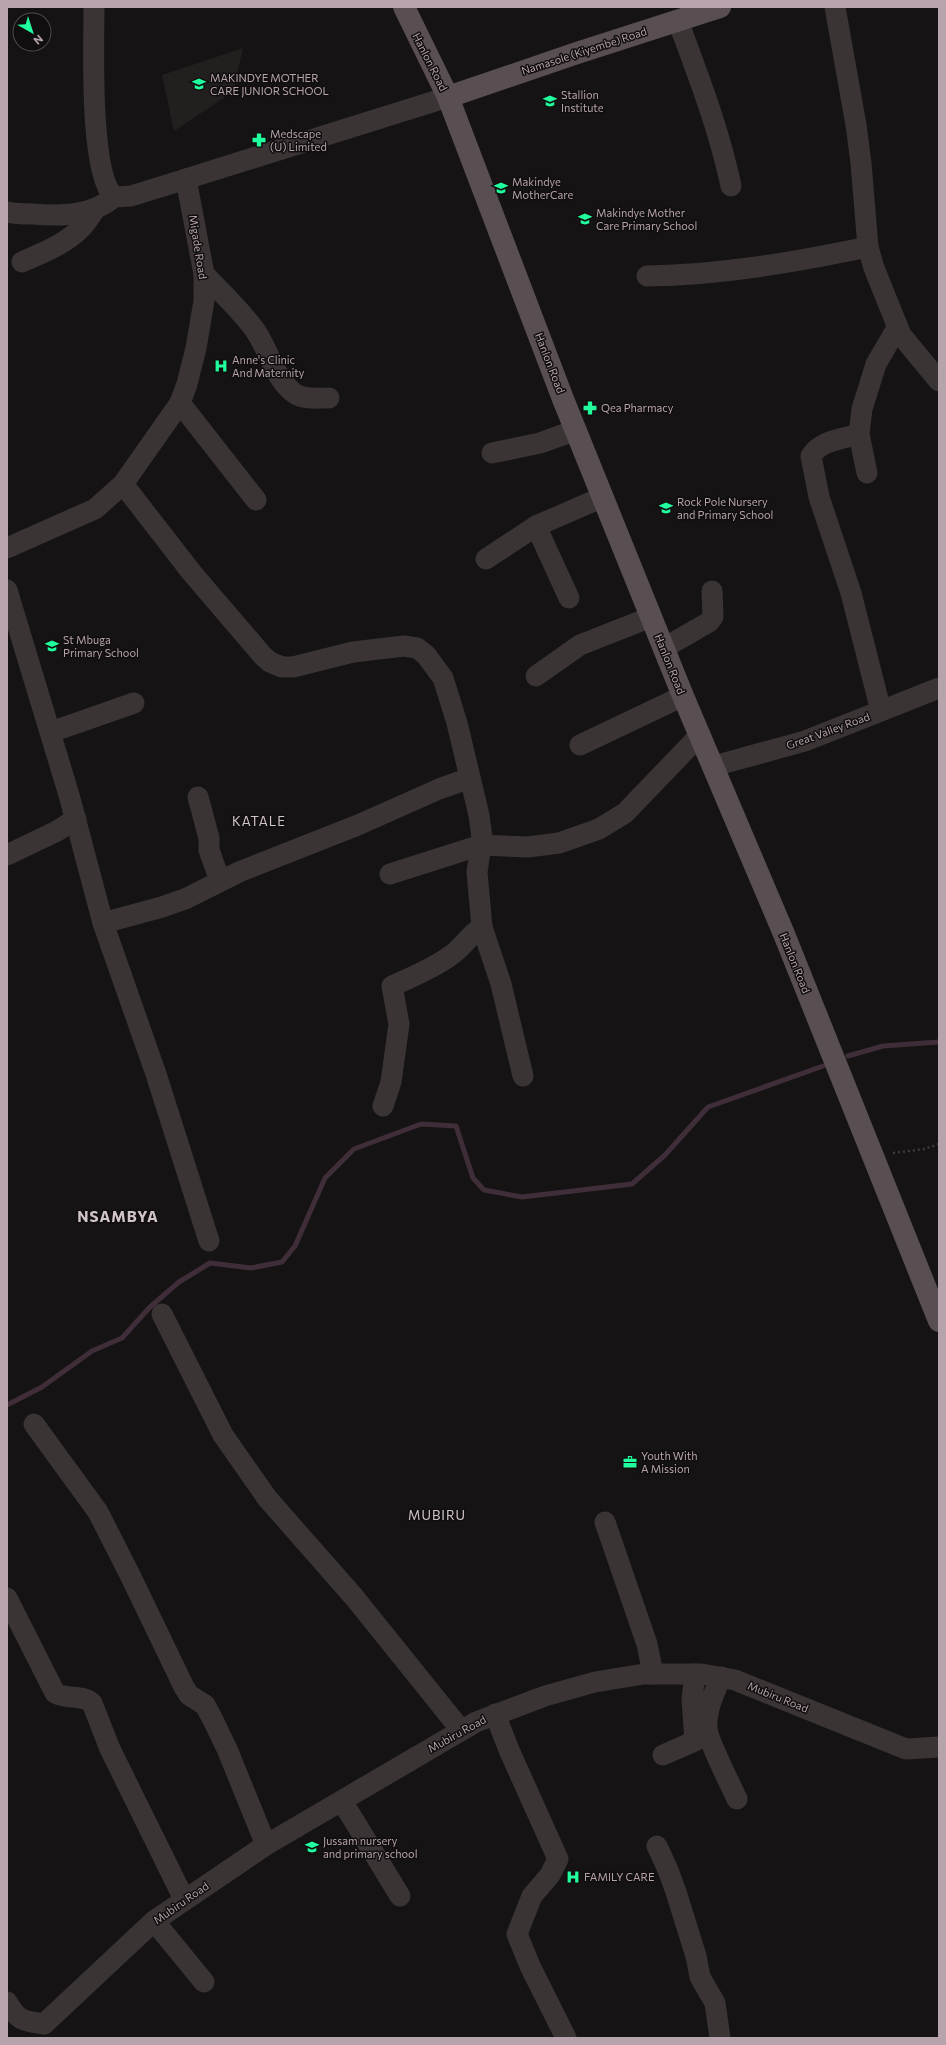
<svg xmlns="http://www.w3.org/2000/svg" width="946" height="2045" viewBox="0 0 946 2045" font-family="Commissioner,sans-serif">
  <rect width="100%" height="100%" fill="#151313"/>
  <polygon fill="#221f1f" points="243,48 233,92 174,131 162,75"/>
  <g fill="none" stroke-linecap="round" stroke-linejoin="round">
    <g stroke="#402d3a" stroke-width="5">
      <polyline points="848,1056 883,1046 939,1042"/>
      <polyline points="7,1405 42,1387 92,1351 122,1338 150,1307 179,1282 210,1263 251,1268 282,1262 295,1246 325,1178 354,1149 421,1124 456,1126 473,1178 484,1190 522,1197 632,1184 665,1155 708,1107 823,1066"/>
    </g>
    <polyline stroke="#413a3d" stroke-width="2.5" stroke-dasharray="2 3" stroke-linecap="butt" points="893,1153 924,1149 939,1144"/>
    <g stroke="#3a3435" stroke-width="21">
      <path d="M 94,7 C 94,45 89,173 114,197 L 131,196 L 186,179"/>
      <polyline points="835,7 856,125 861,163 868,247 874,268 901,335 939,381"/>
      <path d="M 678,21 C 698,75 719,129 731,186"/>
      <path d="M 7,212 C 15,214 24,214 32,214 C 60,216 91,217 114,197"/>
      <path d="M 22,262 C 42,253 66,244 82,227 C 87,222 91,215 95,209"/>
      <path d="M 204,274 C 220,291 238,308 252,326 C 269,347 272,376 294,393 C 303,400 318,398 329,398"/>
      <path d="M 647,276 C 722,275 795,262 868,247"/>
      <polyline points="180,403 256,500"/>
      <path d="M 859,434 C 842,439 821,440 811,456 L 819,497 L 851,593 L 881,711"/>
      <polyline points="492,453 540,443 576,430"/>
      <polyline points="867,473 859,434 862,409 876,364 897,328"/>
      <polyline points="123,484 192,573 263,656 270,662 282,667 293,667 353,652 404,646 417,648 426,655 443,678 457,723 479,815 482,838 477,872 482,927 501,984 523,1076"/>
      <polyline points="536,526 569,598"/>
      <polyline points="7,548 95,509 123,484 180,403 187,384 196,348 204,301 204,274 186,179 448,97"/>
      <polyline points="486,559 536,526 603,497"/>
      <polyline points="7,590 69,795 103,923 156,1074 209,1241"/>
      <polyline points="664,648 709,622 713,617 712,591"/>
      <polyline points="536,676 580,645 651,617"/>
      <polyline points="51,732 134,703"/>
      <polyline points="580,745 683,696"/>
      <polyline points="714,766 805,741 939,688"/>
      <polyline points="198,797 209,838 209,850 220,881"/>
      <polyline points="7,855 57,831 76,819"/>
      <polyline points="390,874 481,845 528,847 559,843 599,829 625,813 700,735"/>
      <polyline points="103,923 162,907 185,899 239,872 358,825 439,789 470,778"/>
      <path d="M 383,1106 L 391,1082 L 399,1024 L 392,986 C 412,977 432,969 450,956 C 462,948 469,935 482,927"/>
      <polyline points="162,1314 223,1435 267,1498 354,1597 461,1730"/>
      <polyline points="34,1424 98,1512 130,1575 184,1687 189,1695 205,1705 212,1718 227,1749 266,1845"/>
      <polyline points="605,1522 647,1644 653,1674"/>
      <path d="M 7,1598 L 55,1693 C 66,1700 82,1694 92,1703 L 110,1749 L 184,1899"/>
      <path d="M 721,1677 C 714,1693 706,1710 707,1728 C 707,1738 731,1786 737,1799"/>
      <polyline points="495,1714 509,1750 558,1859 550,1875 532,1896 517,1934 530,1966 566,2038"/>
      <polyline points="663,1755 695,1741 692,1699 695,1674"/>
      <polyline points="342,1801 400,1896"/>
      <polyline points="657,1846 668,1870 676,1892 696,1956 700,1977 715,2003 720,2038"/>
      <polyline points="154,1921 204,1982"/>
      <path d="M 7,2002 C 18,2021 23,2021 44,2024"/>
      <polyline points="44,2024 154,1921 266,1845 476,1722 545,1696 595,1682 644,1674 702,1674 735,1680 906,1749 939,1747"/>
    </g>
    <g stroke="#594f53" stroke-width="22">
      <polyline points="404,7 448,97 563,399 683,696 784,934 939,1321"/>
      <polyline points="448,97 577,53 720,7"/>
    </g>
  </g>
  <defs>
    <g id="school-bare" transform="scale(1.08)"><path d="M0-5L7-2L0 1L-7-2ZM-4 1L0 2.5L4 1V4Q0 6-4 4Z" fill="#21fe9d" stroke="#100e0e" stroke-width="2.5" paint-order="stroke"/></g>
    <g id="university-bare" transform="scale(1.08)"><path d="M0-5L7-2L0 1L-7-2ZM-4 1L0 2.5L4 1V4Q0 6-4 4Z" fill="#21fe9d" stroke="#100e0e" stroke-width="2.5" paint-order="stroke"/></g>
    <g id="pharmacy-bare" transform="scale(1.08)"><path d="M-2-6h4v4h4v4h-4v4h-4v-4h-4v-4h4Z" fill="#21fe9d" stroke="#100e0e" stroke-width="2.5" paint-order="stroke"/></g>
    <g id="hospital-bare" transform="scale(1.08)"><path d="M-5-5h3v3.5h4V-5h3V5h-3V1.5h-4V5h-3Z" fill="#21fe9d" stroke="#100e0e" stroke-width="2.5" paint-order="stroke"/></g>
    <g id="office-bare" transform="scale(1.08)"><path d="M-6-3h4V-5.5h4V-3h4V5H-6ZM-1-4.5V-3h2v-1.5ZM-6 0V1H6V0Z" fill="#21fe9d" stroke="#100e0e" stroke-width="2.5" paint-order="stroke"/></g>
  </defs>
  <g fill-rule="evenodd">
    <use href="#school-bare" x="199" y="84"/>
    <use href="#university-bare" x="550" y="101"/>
    <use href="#pharmacy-bare" x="259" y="140"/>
    <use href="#school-bare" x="501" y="188"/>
    <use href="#school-bare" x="585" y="219"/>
    <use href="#hospital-bare" x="221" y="366"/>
    <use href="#pharmacy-bare" x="590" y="408"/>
    <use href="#school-bare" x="666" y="508"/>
    <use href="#school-bare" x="52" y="646"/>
    <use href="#office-bare" x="630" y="1462"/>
    <use href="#school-bare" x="312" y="1847"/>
    <use href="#hospital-bare" x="573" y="1877"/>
  </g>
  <g text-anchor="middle" stroke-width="3" stroke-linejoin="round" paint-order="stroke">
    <g font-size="11" fill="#b6a3ab" stroke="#100e0e">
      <text transform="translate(584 51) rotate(-18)" y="4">Namasole (Kiyembe) Road</text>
      <text transform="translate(430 62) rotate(63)" y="4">Hanlon Road</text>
      <text transform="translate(198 247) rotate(81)" y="4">Migade Road</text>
      <text transform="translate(550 363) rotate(69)" y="4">Hanlon Road</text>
      <text transform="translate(670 664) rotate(68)" y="4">Hanlon Road</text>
      <text transform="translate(828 731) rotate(-20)" y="4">Great Valley Road</text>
      <text transform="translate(795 963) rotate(68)" y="4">Hanlon Road</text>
      <text transform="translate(778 1697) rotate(22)" y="4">Mubiru Road</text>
      <text transform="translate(457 1734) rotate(-29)" y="4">Mubiru Road</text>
      <text transform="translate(181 1903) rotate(-35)" y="4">Mubiru Road</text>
    </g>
    <g font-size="11" fill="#b6a3ab" stroke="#100e0e" text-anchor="start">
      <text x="210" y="82">MAKINDYE MOTHER<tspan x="210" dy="13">CARE JUNIOR SCHOOL</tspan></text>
      <text x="561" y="99">Stallion<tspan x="561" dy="13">Institute</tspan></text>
      <text x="270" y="138">Medscape<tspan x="270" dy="13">(U) Limited</tspan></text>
      <text x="512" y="186">Makindye<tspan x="512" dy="13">MotherCare</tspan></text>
      <text x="596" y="217">Makindye Mother<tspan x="596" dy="13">Care Primary School</tspan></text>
      <text x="232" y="364">Anne's Clinic<tspan x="232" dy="13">And Maternity</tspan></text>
      <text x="601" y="412">Qea Pharmacy</text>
      <text x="677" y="506">Rock Pole Nursery<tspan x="677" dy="13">and Primary School</tspan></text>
      <text x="63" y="644">St Mbuga<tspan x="63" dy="13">Primary School</tspan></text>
      <text x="641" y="1460">Youth With<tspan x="641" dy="13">A Mission</tspan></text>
      <text x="323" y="1845">Jussam nursery<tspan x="323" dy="13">and primary school</tspan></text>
      <text x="584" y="1881">FAMILY CARE</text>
    </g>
    <g font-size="13" letter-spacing="1" fill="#d2c5ca" stroke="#100e0e">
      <text x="259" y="826">KATALE</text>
      <text x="437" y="1520">MUBIRU</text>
    </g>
    <g font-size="15" font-weight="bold" letter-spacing="1" fill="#d2c5ca" stroke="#100e0e">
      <text x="118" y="1222">NSAMBYA</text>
    </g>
  </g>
  <rect width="946" height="2045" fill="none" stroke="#b6a3ab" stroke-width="16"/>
  <g transform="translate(32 32) rotate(141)"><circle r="19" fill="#100e0e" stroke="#524a4d"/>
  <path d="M0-3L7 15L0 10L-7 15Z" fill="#21fe9d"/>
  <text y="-6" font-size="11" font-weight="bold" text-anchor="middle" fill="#b6a3ab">N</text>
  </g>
</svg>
